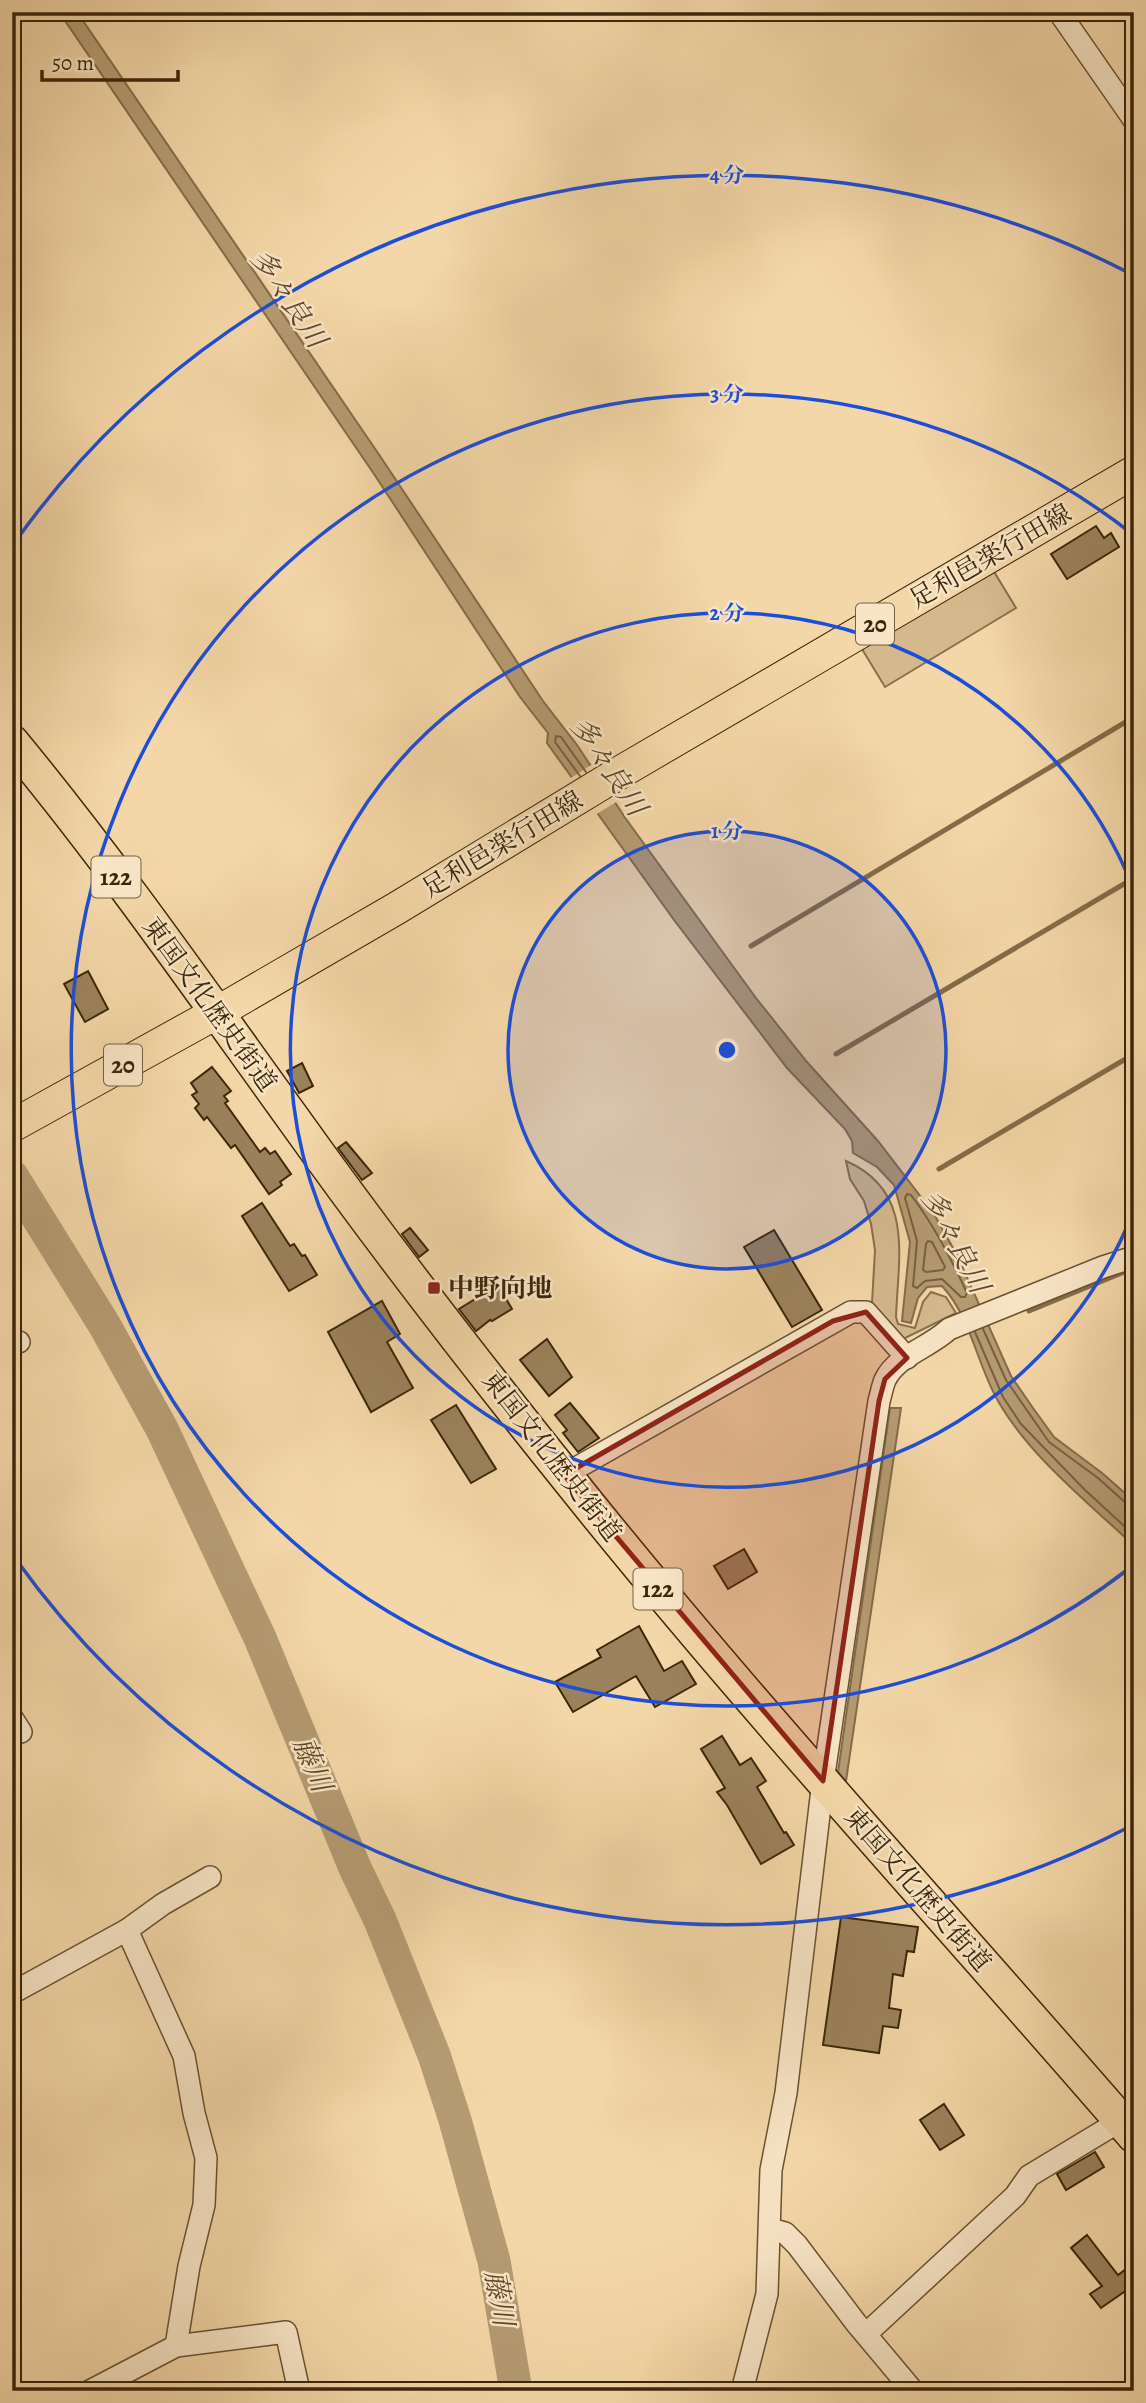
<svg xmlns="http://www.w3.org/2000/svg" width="1146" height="2403" viewBox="0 0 1146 2403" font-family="Alegreya,'Noto Serif JP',serif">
  <rect width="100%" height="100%" fill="#f4d7a8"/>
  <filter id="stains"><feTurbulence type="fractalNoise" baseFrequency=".00286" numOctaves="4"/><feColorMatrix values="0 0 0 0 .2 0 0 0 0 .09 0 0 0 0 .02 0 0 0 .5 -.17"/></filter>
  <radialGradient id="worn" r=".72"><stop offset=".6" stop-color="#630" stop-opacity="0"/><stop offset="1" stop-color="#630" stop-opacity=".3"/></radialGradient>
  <g fill="#d5b98d" stroke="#88704c" stroke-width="2">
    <polygon points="993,570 1016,608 885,687 862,649"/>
    <path d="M 846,1161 C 915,1191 898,1257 896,1317 L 898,1324 L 915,1328 L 923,1302 L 931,1292 L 946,1297 L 956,1313 L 903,1339 L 872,1303 L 875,1250 L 871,1224 L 864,1201 L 850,1179 Z"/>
  </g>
  <g fill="#b59b72" stroke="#846c48" stroke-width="2">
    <path d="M 59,12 L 77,12 L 380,456 L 543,701 L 577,745 L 626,819 L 756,998 L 807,1062 L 878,1141 L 934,1214 L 957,1255 L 1011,1376 L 1033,1408 L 1054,1437 L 1102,1473 L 1134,1501 L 1134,1540 L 1130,1542 C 1085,1500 1029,1455 998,1401 C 977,1365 971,1317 942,1286 L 927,1287 L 918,1298 L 911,1323 L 902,1321 L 910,1242 L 894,1185 L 877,1167 L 853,1153 L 852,1141 L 845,1129 L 787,1068 L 674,920 L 547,743 L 548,733 L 520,697 L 374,474 Z"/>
    <polygon points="890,1408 901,1408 846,1781 838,1772"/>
  </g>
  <polygon fill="#f4d7a8" points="593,764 618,801 595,815 569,779"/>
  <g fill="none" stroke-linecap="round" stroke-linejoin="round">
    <g stroke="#78603e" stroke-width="2">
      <polyline points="580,776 555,742 556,736 561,737 586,772"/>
      <path d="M 907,1194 L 911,1195 C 934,1225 951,1258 967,1293 L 965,1297 L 961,1297 L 942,1279 L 925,1281 L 917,1288 L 913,1286 L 917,1241 L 905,1198 Z"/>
      <polygon points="928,1241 932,1242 945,1267 943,1270 926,1272 923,1270 926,1244"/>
      <polyline points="983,1329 1006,1380 1049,1442 1098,1478 1127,1504 1134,1505"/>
      <polyline points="975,1332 1003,1397 1021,1424 1085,1490 1134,1535"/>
    </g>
    <g stroke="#846c48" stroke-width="5">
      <polyline points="751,946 1134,717"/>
      <polyline points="836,1054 1134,878"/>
      <polyline points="939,1169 1134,1054"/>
      <polyline points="1029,1311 1134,1268"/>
    </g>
    <polyline stroke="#b59b72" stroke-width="33" points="12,1176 105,1326 162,1429 260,1638 355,1868 380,1920 434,2055 455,2120 494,2261 516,2391"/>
  </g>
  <g fill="#9b825c" stroke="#3b260a" stroke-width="2">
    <polygon points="1096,526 1104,538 1111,533 1119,547 1067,579 1051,554"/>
    <polygon points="88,971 108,1009 85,1022 64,984"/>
    <polygon points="302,1063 313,1086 299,1093 287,1071"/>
    <polygon points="212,1067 231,1091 224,1096 228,1101 225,1103 260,1152 265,1148 270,1154 275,1151 291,1174 280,1182 282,1185 269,1194 235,1145 231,1148 207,1117 204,1120 195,1108 199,1104 192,1095 197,1092 191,1083"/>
    <polygon points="346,1142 372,1173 362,1180 338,1148"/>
    <polygon points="262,1203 290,1246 294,1244 302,1256 305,1255 317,1275 289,1291 242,1216"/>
    <polygon points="410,1228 428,1250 419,1257 402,1234"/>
    <polygon points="774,1230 822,1310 792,1327 744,1247"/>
    <polygon points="498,1285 512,1309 492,1321 490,1320 476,1331 459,1309"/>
    <polygon points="382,1301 400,1334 387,1342 413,1388 371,1412 328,1332"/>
    <polygon points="547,1339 572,1377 549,1396 520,1360"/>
    <polygon points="570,1403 599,1438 578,1452 563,1433 567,1430 555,1415"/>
    <polygon points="456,1405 496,1469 471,1483 431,1420"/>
    <polygon points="744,1549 757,1572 728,1589 714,1566"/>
    <polygon points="639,1626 664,1671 682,1661 696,1684 655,1707 636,1676 573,1712 555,1682 601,1657 597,1650"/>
    <polygon points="722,1736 740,1765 751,1758 766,1781 757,1787 784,1833 786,1832 794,1845 761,1864 727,1805 717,1792 725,1788 701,1749"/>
    <polygon points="841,1917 918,1927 914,1952 907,1951 903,1976 893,1974 889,2008 901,2010 898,2028 883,2026 879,2053 823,2045"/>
    <polygon points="944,2104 964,2135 940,2150 920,2120"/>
    <polygon points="1095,2152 1104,2167 1066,2190 1057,2174"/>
    <polygon points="1087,2235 1118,2275 1126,2269 1134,2280 1134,2285 1101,2308 1090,2294 1102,2286 1071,2248"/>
  </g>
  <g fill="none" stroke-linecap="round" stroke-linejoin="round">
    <g stroke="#695232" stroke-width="24">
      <g id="minor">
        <polyline points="1059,12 1134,120"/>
        <polyline points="12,1344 19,1342"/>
        <polyline points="564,1475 851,1312 866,1312 907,1358"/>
        <polyline points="12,1718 21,1732"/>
        <polyline points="127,1930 184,2056 194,2113 206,2158 204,2205 189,2266 176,2346"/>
        <polyline points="12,1993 127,1930 163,1904 210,1877"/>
        <polyline points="771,2229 785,2233 797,2245 856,2323 913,2391"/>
        <polyline points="866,2334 1015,2196 1029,2176 1120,2121"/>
        <polyline points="90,2391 176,2346 286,2332 299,2391"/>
        <path d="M 742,2391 L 767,2294 L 771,2170 L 786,2093 L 823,1781 L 879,1401 C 881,1395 882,1387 885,1380 C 897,1355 929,1348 949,1329 L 1103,1267 L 1134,1257"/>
      </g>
    </g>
    <g stroke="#3b260a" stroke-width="34">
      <polyline id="primary" points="12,1126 218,1012 397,908 619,773 1134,472"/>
    </g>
    <g stroke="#3b260a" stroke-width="36">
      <path id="trunk" d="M 12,742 C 112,863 201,991 292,1117 C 379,1239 471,1358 565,1475 C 746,1702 944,1916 1134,2136"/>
    </g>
    <use href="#minor" stroke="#f8e5c6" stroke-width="21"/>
    <use href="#primary" stroke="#f4d7a8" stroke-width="32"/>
    <use href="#trunk" stroke="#f4d7a8" stroke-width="33"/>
  </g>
  <path fill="#8f2418" fill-opacity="0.2" stroke="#8f2418" stroke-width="5" stroke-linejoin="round" d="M 866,1312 L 907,1358 L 885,1379 L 879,1401 L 823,1781 L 564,1475 L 833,1321 Z"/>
  <circle cx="727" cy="1050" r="219" fill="#1d4ed8" fill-opacity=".12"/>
  <g fill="none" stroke="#1d4ed8" stroke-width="3.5">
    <circle cx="727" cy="1050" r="219"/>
    <path d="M1134 1210A437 437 0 1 1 1134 890"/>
    <path d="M1131 1567A656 656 0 1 1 1131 533"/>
    <path d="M1131 1826A875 875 0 0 1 15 1558M15 542A875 875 0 0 1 1131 274"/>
  </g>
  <rect fill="#8f2418" stroke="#f8e5c6" stroke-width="2.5" x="427" y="1281" width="14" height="14" rx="3.5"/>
  <g text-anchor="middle" stroke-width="5" stroke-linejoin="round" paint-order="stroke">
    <g fill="#f8e5c6" stroke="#745f42" stroke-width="2">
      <rect x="856" y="603.5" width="38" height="41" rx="5"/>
      <rect x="91.5" y="856.5" width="49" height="41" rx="5"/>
      <rect x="104" y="1044.5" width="38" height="41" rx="5"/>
      <rect x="633.5" y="1568.5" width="49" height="41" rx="5"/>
    </g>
    <g font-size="24" font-weight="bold" fill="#3b260a">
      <text x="875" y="632">20</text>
      <text x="116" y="885">122</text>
      <text x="123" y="1073">20</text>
      <text x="658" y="1597">122</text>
    </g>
    <g font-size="26" fill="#3b260a" stroke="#f8e5c6">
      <text transform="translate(990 556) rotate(-30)" y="9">足利邑楽行田線</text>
      <text transform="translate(502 844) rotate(-31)" y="9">足利邑楽行田線</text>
      <text transform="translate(210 1004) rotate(54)" y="9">東国文化歴史街道</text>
      <text transform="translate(552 1456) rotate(52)" y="9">東国文化歴史街道</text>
      <text transform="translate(918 1889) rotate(49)" y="9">東国文化歴史街道</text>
    </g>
    <g font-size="26" font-weight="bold" fill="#3b260a" stroke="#f8e5c6" text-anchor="start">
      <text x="448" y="1297">中野向地</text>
    </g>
    <g font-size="28" font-style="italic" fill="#604929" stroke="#f8e5c6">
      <text transform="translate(289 298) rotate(56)" y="10">多々良川</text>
      <text transform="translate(609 766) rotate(56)" y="10">多々良川</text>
      <text transform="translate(956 1241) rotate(62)" y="10">多々良川</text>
      <text transform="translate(313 1764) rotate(67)" y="10">藤川</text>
      <text transform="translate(500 2298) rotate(80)" y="10">藤川</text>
    </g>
  </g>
  <circle cx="727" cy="1050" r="10" fill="#1d4ed8" stroke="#f8e5c6" stroke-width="3.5"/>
  <g font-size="21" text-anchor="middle" font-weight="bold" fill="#1d4ed8" stroke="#f8e5c6" stroke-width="5" stroke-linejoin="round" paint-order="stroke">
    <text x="727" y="182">4 分</text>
    <text x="727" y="401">3 分</text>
    <text x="727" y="620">2 分</text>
    <text x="727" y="838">1 分</text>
  </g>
  <rect width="1146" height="2403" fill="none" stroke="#f4d7a8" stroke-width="42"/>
  <rect x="14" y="14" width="1118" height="2375" fill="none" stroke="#3b260a" stroke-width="3.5"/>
  <rect x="21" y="21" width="1104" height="2361" fill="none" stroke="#3b260a" stroke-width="2"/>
  <path d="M42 70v10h136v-10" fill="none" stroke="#3b260a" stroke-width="3.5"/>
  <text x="52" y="70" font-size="21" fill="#3b260a" stroke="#f8e5c6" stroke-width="5" paint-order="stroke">50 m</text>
  <rect width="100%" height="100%" filter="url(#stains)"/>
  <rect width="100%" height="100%" fill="url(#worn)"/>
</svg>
